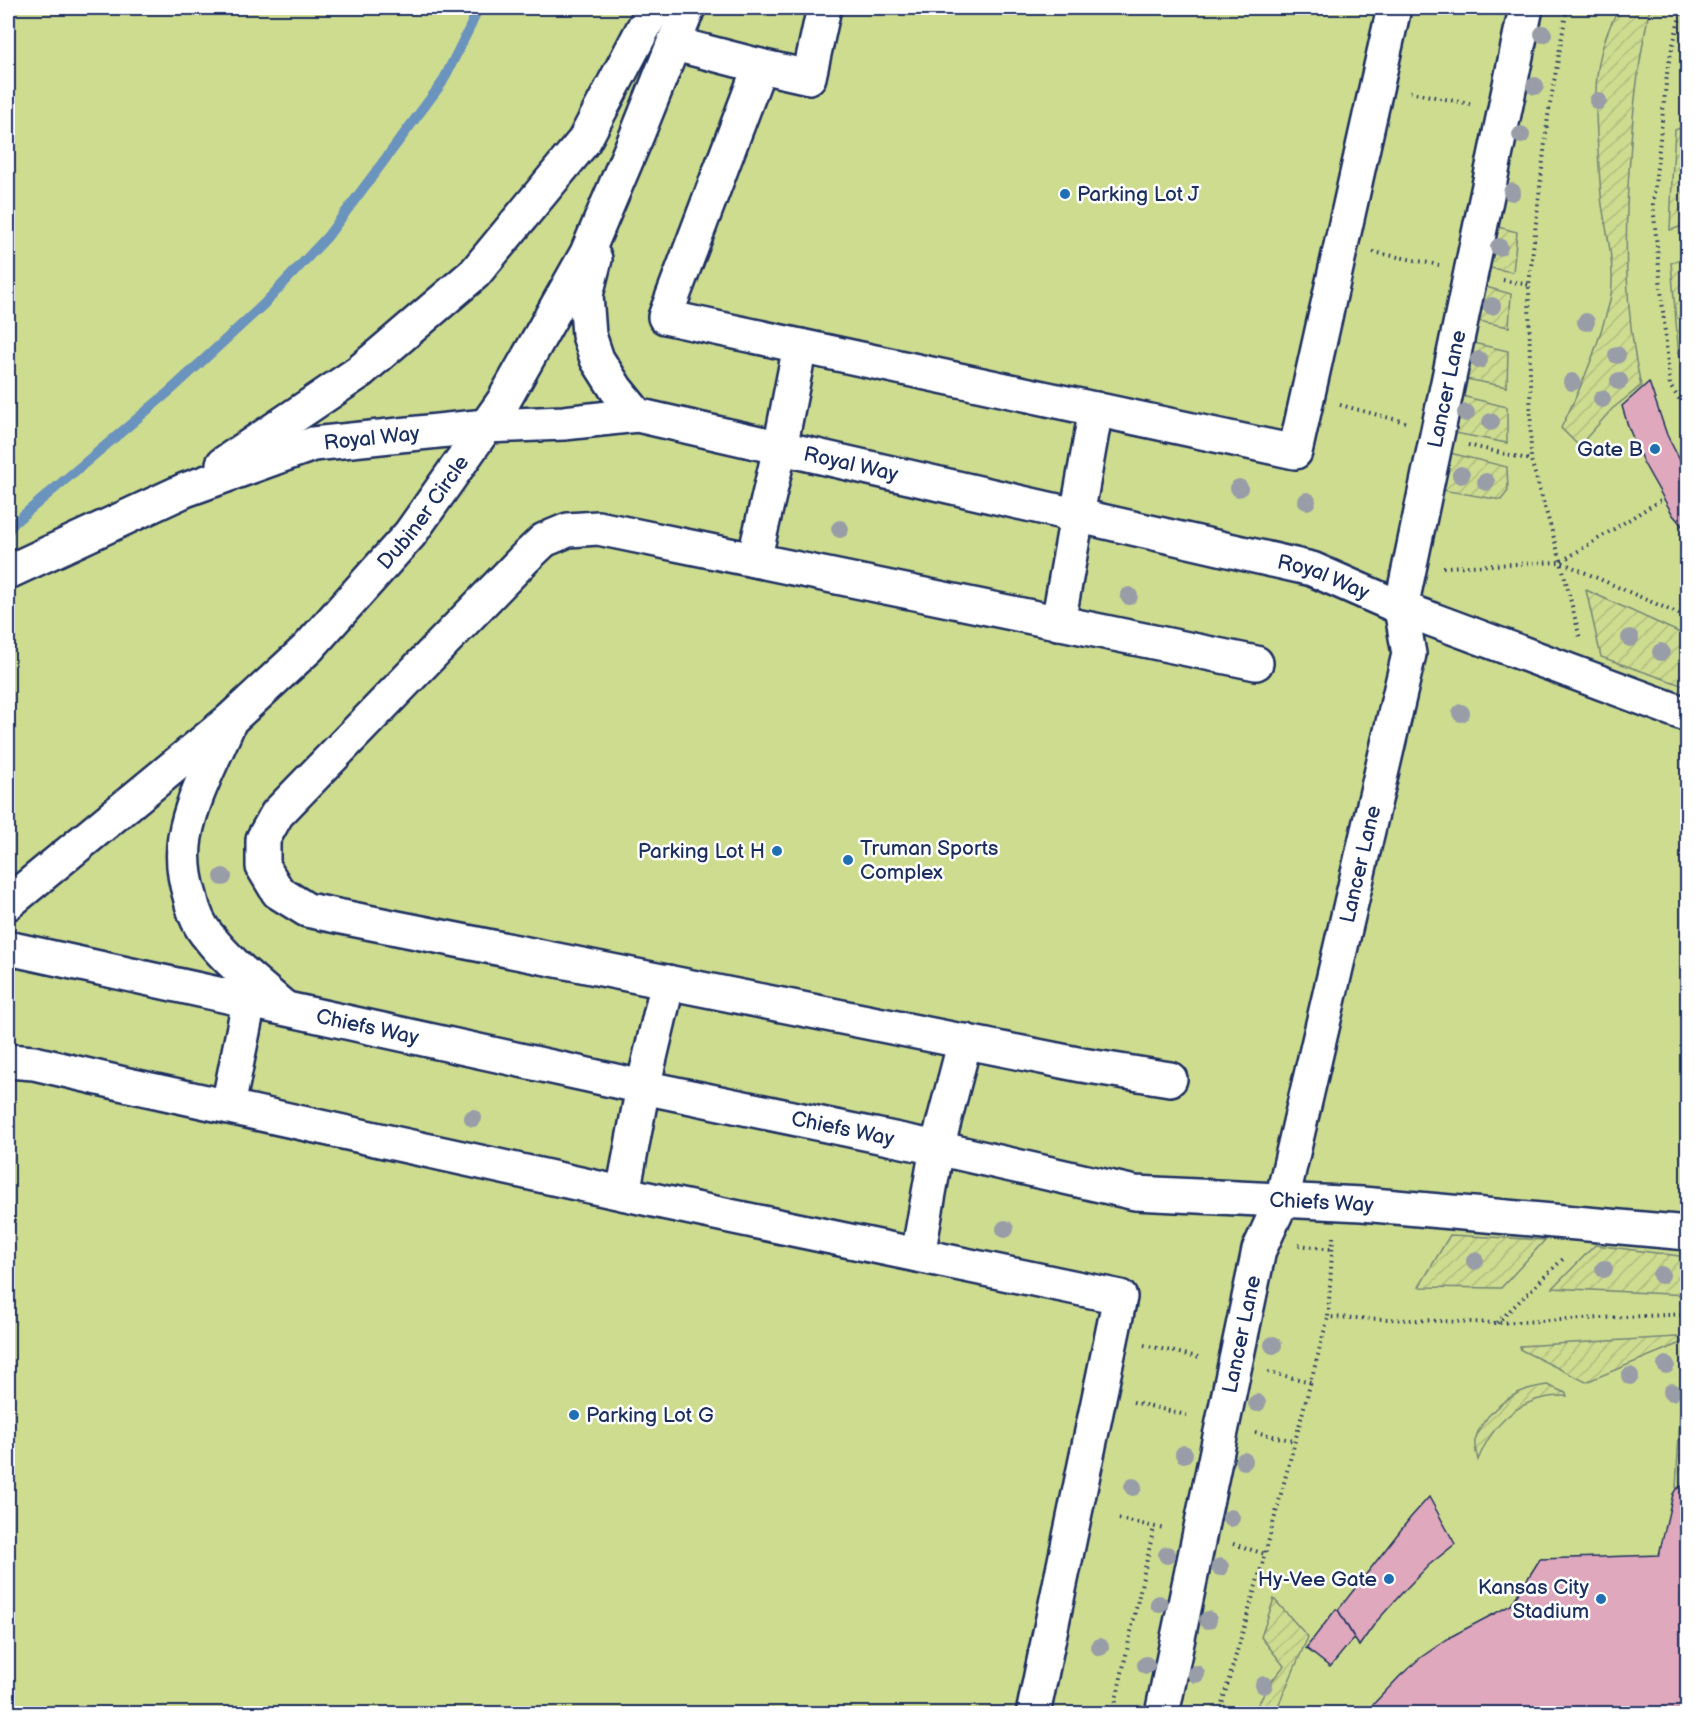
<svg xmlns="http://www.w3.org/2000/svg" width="1695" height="1721" viewBox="0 0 1695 1721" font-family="'Balsamiq Sans',sans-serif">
  <defs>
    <pattern id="garden-furrows" width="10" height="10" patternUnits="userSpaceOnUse" patternTransform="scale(1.5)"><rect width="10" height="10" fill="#cedc90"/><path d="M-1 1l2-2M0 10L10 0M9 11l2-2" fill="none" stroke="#b0bd7f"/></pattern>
  </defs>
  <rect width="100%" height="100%" fill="#f9eef2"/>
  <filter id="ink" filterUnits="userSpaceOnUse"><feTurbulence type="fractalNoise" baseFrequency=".0167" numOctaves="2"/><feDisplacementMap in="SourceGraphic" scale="12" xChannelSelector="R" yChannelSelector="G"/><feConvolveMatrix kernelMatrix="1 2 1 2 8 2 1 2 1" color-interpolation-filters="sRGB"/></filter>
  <g filter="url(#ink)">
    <polygon fill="#cedc90" stroke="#748677" stroke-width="1.5" points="8,8 1687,8 1687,1713 8,1714"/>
    <g fill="url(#garden-furrows)" stroke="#748677" stroke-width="1.5">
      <path d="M 1619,8 L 1650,8 C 1639,57 1633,107 1630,157 C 1624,234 1624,311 1641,386 L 1612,409 L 1579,446 L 1561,428 C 1577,396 1591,365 1601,331 C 1606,315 1612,299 1612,282 C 1613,256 1606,230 1602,205 C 1600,186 1599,168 1598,150 C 1594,96 1592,57 1619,8 Z"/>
      <polygon points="1687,125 1687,225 1670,230 1672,180 1675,130"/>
      <polygon points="1498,227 1517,232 1513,272 1490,268"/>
      <polygon points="1687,256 1687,352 1679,357 1671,263"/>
      <polygon points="1486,287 1511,294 1509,327 1478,321"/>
      <polygon points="1473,343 1508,351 1507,387 1466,379"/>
      <polygon points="1462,396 1507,407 1507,443 1455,433"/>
      <polygon points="1450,453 1507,467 1508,491 1501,500 1442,490"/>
      <polygon points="1586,590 1687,636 1687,687 1601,657"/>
      <polygon points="1450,1235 1545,1240 1501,1288 1419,1287"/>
      <polygon points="1595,1245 1687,1257 1687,1295 1553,1288"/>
      <polygon points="1677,1337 1683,1342 1586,1382 1521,1350 1520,1346"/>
      <path d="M 1547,1385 L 1566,1393 L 1567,1396 C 1523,1394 1493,1422 1478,1460 C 1477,1454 1474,1447 1475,1441 C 1480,1418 1506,1396 1528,1389 C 1534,1387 1540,1386 1547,1385 Z"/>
      <polygon points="1680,1416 1687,1419 1688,1486 1680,1487 1676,1489"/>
      <polygon points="1274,1599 1308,1637 1275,1713 1253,1713 1271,1682 1284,1666 1261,1637"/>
    </g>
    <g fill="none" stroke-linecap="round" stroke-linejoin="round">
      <polyline stroke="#6a93be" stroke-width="10" points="8,531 14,523 171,390 263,305 327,237 442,83 471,25 478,8"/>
    </g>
    <g fill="#dfa8bc" stroke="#1b2f5e" stroke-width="1.5">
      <polygon points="1649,382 1667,435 1688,476 1688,533 1673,515 1643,462 1628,426 1622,406"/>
      <polygon points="1683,1486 1688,1486 1688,1714 1364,1714 1400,1676 1420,1658 1452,1636 1511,1605 1540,1559 1659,1555 1673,1494 1676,1489"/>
      <polygon points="1429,1497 1455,1544 1429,1565 1402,1593 1376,1622 1359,1646 1338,1610 1411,1517"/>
      <polygon points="1336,1609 1338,1610 1354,1638 1330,1667 1306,1648"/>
    </g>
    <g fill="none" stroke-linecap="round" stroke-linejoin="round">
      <g stroke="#1b2f5e" stroke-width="38">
        <g id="minor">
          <polyline points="675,44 760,66 809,77 824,8"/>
          <polyline points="760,66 665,317 1295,452 1394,8"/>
          <polyline points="595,259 586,295 589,335 597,359 616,389 637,415"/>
          <polyline points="223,464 358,373 475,273 584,141 654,8"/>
          <polyline points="754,560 780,448 800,346"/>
          <path id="s1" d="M 8,572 L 185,490 L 313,444 L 486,426 L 564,423 L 637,415 L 1312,569 L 1401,608 L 1688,715"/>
          <polyline points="1058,623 1096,409"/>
          <path d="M 228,725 C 213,760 191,800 185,837 C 182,856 184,877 190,896 C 193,910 199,926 209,937 C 230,964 257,984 282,1006"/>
          <path id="s2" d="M 8,903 L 229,721 L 308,648 L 410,534 L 503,402 L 587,253 L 637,135 L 688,8"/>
          <path id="s3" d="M 8,948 L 643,1087 L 937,1148 L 1135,1193 L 1362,1204 L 1688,1233"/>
          <polyline points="8,1061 34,1063 124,1084 667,1203 1120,1297 1033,1714"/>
          <polyline points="1170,1079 1082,1065 307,910 278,892 263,867 263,839 277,814 525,558 544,540 568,530 598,528 1256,663"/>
          <polyline points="228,1106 249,1002"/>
          <polyline points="623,1193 643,1087 668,982"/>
          <polyline points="918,1255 937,1148 965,1041"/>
          <path id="s4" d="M 1162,1714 L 1259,1250 L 1282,1200 L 1409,654 L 1401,608 L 1526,8"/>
        </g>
      </g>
      <g stroke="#1b2f5e" stroke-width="4" stroke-dasharray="1.5 4.5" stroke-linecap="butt">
        <polyline points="1567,8 1548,116 1529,285 1531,460 1561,562 1580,638"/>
        <polyline points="1682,8 1668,65 1653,204 1670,386 1688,411"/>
        <polyline points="1410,92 1470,104"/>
        <polyline points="1373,252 1439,265"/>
        <polyline points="1503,280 1529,285"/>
        <polyline points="1340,405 1405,422"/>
        <polyline points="1468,445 1531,460"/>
        <polyline points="1562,561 1664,498"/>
        <polyline points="1443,567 1561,562 1688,618"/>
        <polyline points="1333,1237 1328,1317 1497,1323 1688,1314"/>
        <polyline points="1299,1245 1332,1249"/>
        <polyline points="1497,1323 1565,1257"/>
        <polyline points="1144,1345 1202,1358"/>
        <polyline points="1268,1372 1311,1382"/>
        <polyline points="1133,1402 1190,1416"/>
        <polyline points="1255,1432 1295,1441"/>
        <polyline points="1119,1519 1165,1529"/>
        <polyline points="1233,1544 1265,1554"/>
        <polyline points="1113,1714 1154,1527"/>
        <polyline points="1219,1714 1265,1554 1328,1317"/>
      </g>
      <use href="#minor" stroke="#fff" stroke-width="33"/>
    </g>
    <g fill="#989da7">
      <circle cx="1543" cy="34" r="9"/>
      <circle cx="1535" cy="86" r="9"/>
      <circle cx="1598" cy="101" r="9"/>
      <circle cx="1521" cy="135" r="9"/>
      <circle cx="1512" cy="192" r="9"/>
      <circle cx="1499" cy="247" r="9"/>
      <circle cx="1492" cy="306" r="9"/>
      <circle cx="1586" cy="322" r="9"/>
      <circle cx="1617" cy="355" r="9"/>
      <circle cx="1479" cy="360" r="9"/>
      <circle cx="1619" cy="381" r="9"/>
      <circle cx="1572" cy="382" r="9"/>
      <circle cx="1602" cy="399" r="9"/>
      <circle cx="1466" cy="413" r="9"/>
      <circle cx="1491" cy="422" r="9"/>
      <circle cx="1461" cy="475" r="9"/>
      <circle cx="1486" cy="482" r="9"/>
      <circle cx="1239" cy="488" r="9"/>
      <circle cx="1307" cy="501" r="9"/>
      <circle cx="840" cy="529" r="9"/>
      <circle cx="1129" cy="596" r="9"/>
      <circle cx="1630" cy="638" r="9"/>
      <circle cx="1661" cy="652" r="9"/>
      <circle cx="1461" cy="713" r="9"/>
      <circle cx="223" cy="877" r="9"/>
      <circle cx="473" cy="1118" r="9"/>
      <circle cx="1005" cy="1229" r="9"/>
      <circle cx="1475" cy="1261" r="9"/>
      <circle cx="1604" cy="1269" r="9"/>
      <circle cx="1661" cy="1275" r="9"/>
      <circle cx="1273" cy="1345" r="9"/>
      <circle cx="1666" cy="1365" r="9"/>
      <circle cx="1630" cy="1376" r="9"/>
      <circle cx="1672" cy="1392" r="9"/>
      <circle cx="1257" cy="1403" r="9"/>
      <circle cx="1184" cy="1454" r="9"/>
      <circle cx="1244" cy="1461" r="9"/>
      <circle cx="1133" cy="1487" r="9"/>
      <circle cx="1231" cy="1518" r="9"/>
      <circle cx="1167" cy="1555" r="9"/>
      <circle cx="1220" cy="1567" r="9"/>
      <circle cx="1159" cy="1604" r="9"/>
      <circle cx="1208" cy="1620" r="9"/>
      <circle cx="1100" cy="1647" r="9"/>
      <circle cx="1146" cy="1665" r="9"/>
      <circle cx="1196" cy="1674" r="9"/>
      <circle cx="1264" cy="1685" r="9"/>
    </g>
  </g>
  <g fill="#1f6fb2" stroke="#fff" stroke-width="2">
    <circle cx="1065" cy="194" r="6"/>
    <circle cx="1655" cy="449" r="6"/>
    <circle cx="777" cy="851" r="6"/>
    <circle cx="848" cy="860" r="6"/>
    <circle cx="574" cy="1415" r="6"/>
    <circle cx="1389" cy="1579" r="6"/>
    <circle cx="1601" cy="1599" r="6"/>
  </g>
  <g text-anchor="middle" stroke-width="5" stroke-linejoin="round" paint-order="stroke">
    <g font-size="21" fill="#1b2f5e" stroke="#fff" text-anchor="end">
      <text x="1077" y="201" text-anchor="start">Parking Lot J</text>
      <text x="1643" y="456">Gate B</text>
      <text x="860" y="855" text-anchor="start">Truman Sports<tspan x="860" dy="24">Complex</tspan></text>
      <text x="765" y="858">Parking Lot H</text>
      <text x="586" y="1422" text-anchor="start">Parking Lot G</text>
      <text x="1377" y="1586">Hy-Vee Gate</text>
      <text x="1589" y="1594">Kansas City<tspan x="1589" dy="24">Stadium</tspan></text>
    </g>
    <g font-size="21" fill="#1b2f5e" stroke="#fff">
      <text dy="7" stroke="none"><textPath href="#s4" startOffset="1360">Lancer Lane</textPath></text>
      <text dy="7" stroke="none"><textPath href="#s1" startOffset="390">Royal Way</textPath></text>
      <text dy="7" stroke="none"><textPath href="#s1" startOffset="876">Royal Way</textPath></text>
      <text dy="7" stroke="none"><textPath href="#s2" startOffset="572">Dubiner Circle</textPath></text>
      <text dy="7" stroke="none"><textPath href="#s1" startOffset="1362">Royal Way</textPath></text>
      <text dy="7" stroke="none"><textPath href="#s4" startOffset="874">Lancer Lane</textPath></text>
      <text dy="7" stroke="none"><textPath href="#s3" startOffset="368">Chiefs Way</textPath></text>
      <text dy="7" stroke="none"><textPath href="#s3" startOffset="854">Chiefs Way</textPath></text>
      <text dy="7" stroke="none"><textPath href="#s3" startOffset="1340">Chiefs Way</textPath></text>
      <text dy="7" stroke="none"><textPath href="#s4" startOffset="388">Lancer Lane</textPath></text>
    </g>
  </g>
  <rect width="1695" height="1721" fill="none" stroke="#fff" stroke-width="30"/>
  <rect x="15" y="15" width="1665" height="1691" fill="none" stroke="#1b2f5e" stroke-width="2" filter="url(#ink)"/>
</svg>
